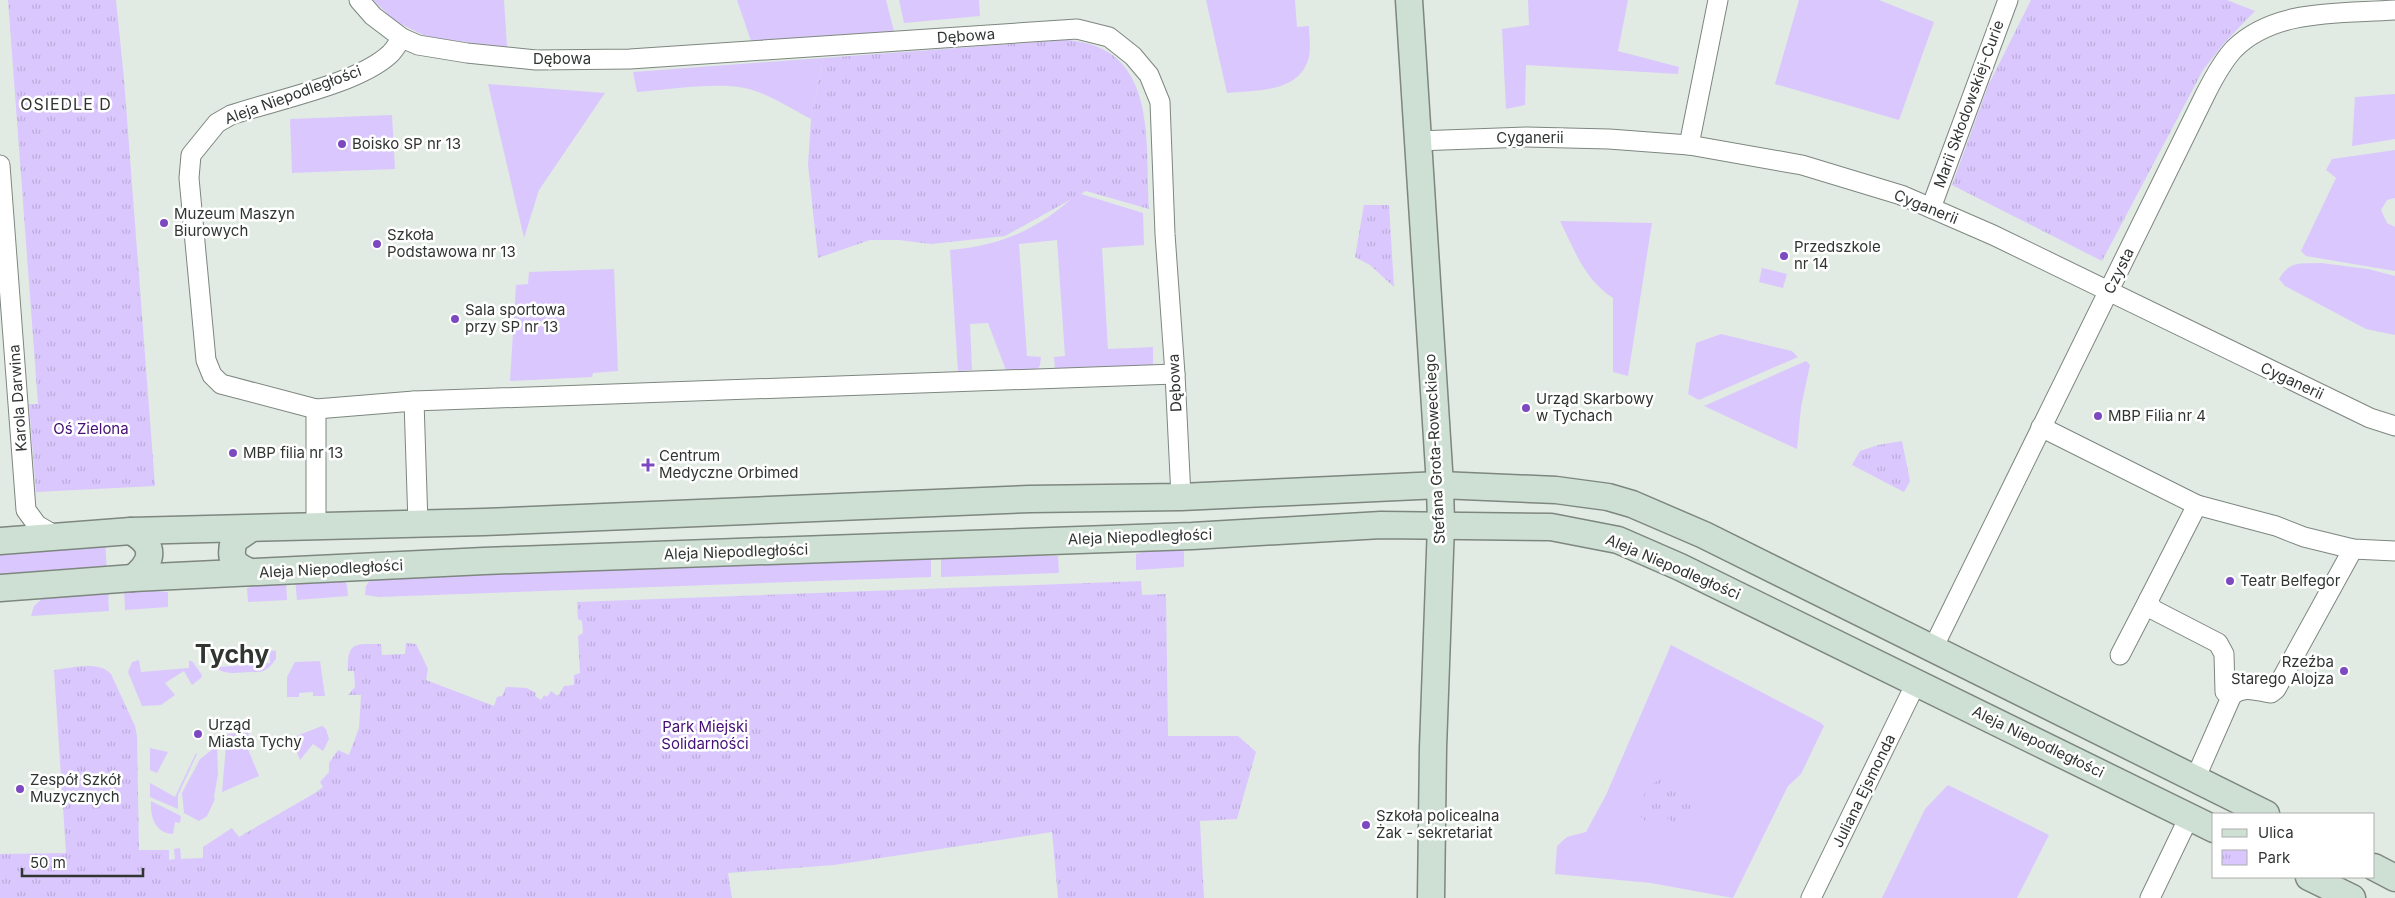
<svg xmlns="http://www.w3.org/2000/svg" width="2395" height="898" viewBox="0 0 2395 898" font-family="Inter,sans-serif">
  <defs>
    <pattern id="park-tufts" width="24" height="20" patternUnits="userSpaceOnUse" patternTransform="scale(1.25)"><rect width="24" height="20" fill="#dac7fe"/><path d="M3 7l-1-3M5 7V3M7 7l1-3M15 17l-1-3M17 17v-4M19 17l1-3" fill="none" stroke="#bcacda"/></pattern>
  </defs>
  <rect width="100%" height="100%" fill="#e1ebe3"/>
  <g fill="#dac7fe">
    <polygon points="373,0 504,0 507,47 427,37 395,21"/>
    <polygon points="737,0 886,0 894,31 751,41"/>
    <polygon points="899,0 979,0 980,16 904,23"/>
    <path d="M 1206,0 L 1295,0 L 1297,27 L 1309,26 C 1309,36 1311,48 1309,57 C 1300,93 1257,90 1227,93 Z"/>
    <polygon points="1528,0 1628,0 1618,51 1679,67 1678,74 1526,65 1525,105 1506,109 1502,29 1529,25"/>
    <polygon points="1799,0 1879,0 1934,22 1899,120 1775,84"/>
    <path d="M 823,58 L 811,119 C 790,108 768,93 745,88 C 713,82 669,90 637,92 L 633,72 Z"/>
    <polygon points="488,84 605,93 539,190 524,238"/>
    <polygon points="2395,94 2395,139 2352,146 2355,97"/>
    <polygon points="392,115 395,169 292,173 290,119"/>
    <polygon points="2395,150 2395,198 2387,200 2381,210 2387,223 2395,227 2395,271 2306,256 2301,251 2336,178 2326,170 2332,159"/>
    <path d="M 1078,193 L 1143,213 L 1144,245 L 1102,248 L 1108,349 L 1153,347 L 1153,366 L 1055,369 L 1054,357 L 1065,356 L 1057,240 L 1019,244 L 1027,356 L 1041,357 L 1040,365 L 1037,370 L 1007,373 L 988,323 L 970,324 L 972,370 L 958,371 L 950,250 C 1003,245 1039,229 1078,193 Z"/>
    <path d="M 1560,221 L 1652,223 L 1628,376 L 1613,372 L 1613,298 C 1584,279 1575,251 1560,221 Z"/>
    <path d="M 2321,263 L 2368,269 L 2395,276 L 2395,335 L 2366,329 L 2285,286 L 2279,279 C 2290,260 2301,264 2321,263 Z"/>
    <polygon points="1762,268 1787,274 1783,288 1759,282"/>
    <polygon points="614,269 618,371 593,373 592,377 510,381 516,285 528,284 529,272"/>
    <polygon points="1721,334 1792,351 1798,357 1699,400 1688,394 1696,343"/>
    <polygon points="1806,361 1810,365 1801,407 1797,449 1704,406"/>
    <polygon points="105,540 107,573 0,580 0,549"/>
    <polygon points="1165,546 1181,547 1184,552 1184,567 1136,570 1136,554"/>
    <polygon points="931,554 931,577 379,597 365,595 366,586 372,577"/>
    <polygon points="941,554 1058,556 1059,573 941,577"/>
    <polygon points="286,579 287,600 248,602 247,588"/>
    <polygon points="295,579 343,579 347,585 348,596 297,600"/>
    <polygon points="124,589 168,592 168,607 125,610"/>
    <polygon points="108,590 109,611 31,616 34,606 45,596"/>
    <polygon points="1671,645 1821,723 1824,726 1801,774 1788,786 1733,898 1651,883 1555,874 1557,846 1567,837 1586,832 1606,795"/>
    <path d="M 269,650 L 276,651 L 276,659 C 273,662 270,668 265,670 C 261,673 254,672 250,672 C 235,673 213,677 212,656 L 219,653 L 220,667 L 270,663 Z"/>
    <polygon points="139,660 141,672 189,668 189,661 192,661 202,675 201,678 192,685 184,671 165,683 175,695 161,705 142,706 128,672 132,662"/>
    <polygon points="320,661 325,696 313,696 313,692 299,693 299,697 287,697 287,677 295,662"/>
    <polygon points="322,726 326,729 329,739 323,751 313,744 300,760 291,738"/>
    <polygon points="248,732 250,740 245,742 259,776 222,792 227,734"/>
    <polygon points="217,746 218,774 214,797 215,799 207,816 199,821 184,813 182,793 200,759"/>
    <polygon points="150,748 168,752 157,773 150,770"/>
    <polygon points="196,753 197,754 178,795 178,809 150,797 150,783 175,797"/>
    <polygon points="1948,785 2049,835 2017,898 1882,898 1925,809"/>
    <path d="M 151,801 L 181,816 L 180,823 L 175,822 L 173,834 C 155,833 150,817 151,801 Z"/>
  </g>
  <g fill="url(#park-tufts)">
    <polygon points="8,0 116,0 124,79 155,486 36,492 29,404 38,404"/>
    <polygon points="2031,0 2227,0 2255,11 2225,42 2203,70 2102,261 1952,185 1988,86"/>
    <path d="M 1066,40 C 1159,46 1145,141 1149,209 L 1086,191 L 1005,236 L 931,244 L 899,240 L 870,240 L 818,258 L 808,165 L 811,119 L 823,58 Z"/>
    <polygon points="1364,205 1389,205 1394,287 1370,265 1355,257"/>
    <polygon points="1902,441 1910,481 1904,492 1852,465 1860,451 1878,445"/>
    <path d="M 1141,581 L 1142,595 L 1166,594 L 1168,736 L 1238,736 L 1256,752 L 1237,819 L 1200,821 L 1204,898 L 1058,898 L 1052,832 L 834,865 L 728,873 L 732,898 L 0,898 L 0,854 L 66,853 L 54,670 C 71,668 99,660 111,674 L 135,726 L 137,736 L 139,850 L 169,850 L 169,860 L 175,859 L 174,849 L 180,848 L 181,859 L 203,858 L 203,847 L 232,828 L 239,837 L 315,793 L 323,787 L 320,782 L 329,772 L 329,763 L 338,750 L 349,755 L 359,728 L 361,695 L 348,695 L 355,687 L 354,671 L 348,671 C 347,641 355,644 381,644 L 382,655 L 405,654 L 406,643 L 416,644 L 428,669 L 426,680 L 494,706 L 497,697 L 502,696 L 506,687 L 527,688 L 536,693 L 535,696 L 541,700 L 544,695 L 547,697 L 551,691 L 558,696 L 564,686 L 574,685 L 574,675 L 580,673 L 578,636 L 583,633 L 582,621 L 578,619 L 577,602 Z"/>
    <path d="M 1667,778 C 1685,783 1695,788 1700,807 C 1693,822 1680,830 1666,817 L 1658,823 L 1648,824 L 1640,816 C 1639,799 1648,780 1667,778 Z"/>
  </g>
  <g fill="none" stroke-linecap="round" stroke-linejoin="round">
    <g stroke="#7d867f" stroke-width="21">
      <g id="street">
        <polyline points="359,0 373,16 402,38 418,45 467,53 536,60 630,59 1077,29 1109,37 1133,56 1149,75 1160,102 1165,234 1175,374 1181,497"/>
        <path d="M 402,38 C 398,43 395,49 390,54 C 358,84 275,100 231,115 L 217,123 L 191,155 L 189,178 L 206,360 L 212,375 L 221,384 L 316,409 L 414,401 L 1175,374"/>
        <polyline points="1417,141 1526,137 1609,139 1689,145 1802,165 1901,195 1993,235 2370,418 2395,426"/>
        <polyline points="1689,145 1718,0"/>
        <polyline points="0,165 26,510 37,525 56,536"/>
        <polyline points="1931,208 2008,0"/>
        <polyline points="414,401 418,524"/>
        <polyline points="2041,427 2197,505 2276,526 2304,537 2353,549 2395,551"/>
        <polyline points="2197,505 2149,599 2150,605 2154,610 2218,643 2224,654 2225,692"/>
        <polyline points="316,528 316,409"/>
        <path d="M 1933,648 L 2205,95 C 2213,79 2222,62 2234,49 C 2275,8 2342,14 2395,10"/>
        <polyline points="2120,655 2149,599"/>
        <path d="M 2195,779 L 2232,695 C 2245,685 2256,691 2271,693 L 2276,689 L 2353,549"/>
        <polyline points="1811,898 1916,683"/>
        <polyline points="2150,898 2189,817"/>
      </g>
    </g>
    <g stroke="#7d867f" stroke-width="29">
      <g id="secondary">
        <polyline points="1409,0 1440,485 1441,524 1433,748 1431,898"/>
        <path d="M 250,529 L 234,540 C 229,559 233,565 250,572"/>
        <path d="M 131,531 C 156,545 154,561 133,578"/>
        <polyline points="0,541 131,531 484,522 1030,499 1181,497 1440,485 1556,490 1608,497 1632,504 1704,535 2266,814"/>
        <polyline points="0,588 133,578 484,561 1192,536 1381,525 1551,527 1618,540 1680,567 2214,829"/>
        <polyline points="2374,867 2395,878"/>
        <polyline points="2309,877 2352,898"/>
      </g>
    </g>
    <use href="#street" stroke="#fff" stroke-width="19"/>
    <use href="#secondary" stroke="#cee0d3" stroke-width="26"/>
  </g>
  <g fill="#7d49c0" stroke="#fff" stroke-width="2">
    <circle cx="342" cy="144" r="5"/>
    <circle cx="164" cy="223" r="5"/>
    <circle cx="377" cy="244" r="5"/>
    <circle cx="1784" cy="256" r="5"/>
    <circle cx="455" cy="319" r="5"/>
    <circle cx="1526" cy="408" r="5"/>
    <circle cx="2098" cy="416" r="5"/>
    <circle cx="233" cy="453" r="5"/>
    <path d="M645.5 457.5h5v5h5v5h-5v5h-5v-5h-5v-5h5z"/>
    <circle cx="2230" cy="581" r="5"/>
    <circle cx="2344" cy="671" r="5"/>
    <circle cx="198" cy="734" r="5"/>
    <circle cx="20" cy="789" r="5"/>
    <circle cx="1366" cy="825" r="5"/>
  </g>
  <g text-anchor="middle" stroke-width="5" stroke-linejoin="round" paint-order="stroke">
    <g font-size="15" fill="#313532" stroke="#fff">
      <text transform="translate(966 36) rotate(-4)" y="5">Dębowa</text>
      <text x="562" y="64">Dębowa</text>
      <text transform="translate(293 95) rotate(-20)" y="5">Aleja Niepodległości</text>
      <text transform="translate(1969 104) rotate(-70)" y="5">Marii Skłodowskiej-Curie</text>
      <text x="1530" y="143">Cyganerii</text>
      <text transform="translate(1926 207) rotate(22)" y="5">Cyganerii</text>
      <text transform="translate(2119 271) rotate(-64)" y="5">Czysta</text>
      <text transform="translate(2292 381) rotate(25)" y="5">Cyganerii</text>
      <text transform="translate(1175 383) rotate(-93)" y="5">Dębowa</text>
      <text transform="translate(18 398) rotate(-94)" y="5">Karola Darwina</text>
      <text transform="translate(1435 449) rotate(-93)" y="5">Stefana Grota-Roweckiego</text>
      <text transform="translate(1140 537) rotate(-2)" y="5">Aleja Niepodległości</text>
      <text transform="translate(736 552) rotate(-2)" y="5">Aleja Niepodległości</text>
      <text transform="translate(1673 567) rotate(23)" y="5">Aleja Niepodległości</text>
      <text transform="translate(331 569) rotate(-3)" y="5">Aleja Niepodległości</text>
      <text transform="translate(2038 742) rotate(26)" y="5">Aleja Niepodległości</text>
      <text transform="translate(1864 791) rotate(-64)" y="5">Juliana Ejsmonda</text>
    </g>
    <g font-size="15" fill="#313532" stroke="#fff" text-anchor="start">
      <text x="352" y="149">Boisko SP nr 13</text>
      <text x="174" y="219">Muzeum Maszyn<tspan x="174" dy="17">Biurowych</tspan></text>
      <text x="387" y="240">Szkoła<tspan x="387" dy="17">Podstawowa nr 13</tspan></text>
      <text x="1794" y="252">Przedszkole<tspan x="1794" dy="17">nr 14</tspan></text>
      <text x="465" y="315">Sala sportowa<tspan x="465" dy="17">przy SP nr 13</tspan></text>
      <text x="1536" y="404">Urząd Skarbowy<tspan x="1536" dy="17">w Tychach</tspan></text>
      <text x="2108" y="421">MBP Filia nr 4</text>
      <text x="243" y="458">MBP filia nr 13</text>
      <text x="659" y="461">Centrum<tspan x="659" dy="17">Medyczne Orbimed</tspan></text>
      <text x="2240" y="586">Teatr Belfegor</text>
      <text x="2334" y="667" text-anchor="end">Rzeźba<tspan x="2334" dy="17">Starego Alojza</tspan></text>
      <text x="208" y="730">Urząd<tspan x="208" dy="17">Miasta Tychy</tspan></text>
      <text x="30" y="785">Zespół Szkół<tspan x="30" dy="17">Muzycznych</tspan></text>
      <text x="1376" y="821">Szkoła policealna<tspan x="1376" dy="17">Żak - sekretariat</tspan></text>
    </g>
    <g font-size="15" fill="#440e76" stroke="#fff">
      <text x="91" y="434">Oś Zielona</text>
      <text x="705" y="732">Park Miejski<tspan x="705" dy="17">Solidarności</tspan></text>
    </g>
    <g font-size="16" letter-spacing="1" fill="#313532" stroke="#fff">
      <text x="66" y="110">OSIEDLE D</text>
    </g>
    <g font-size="25" font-weight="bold" fill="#313532" stroke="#fff">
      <text x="232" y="663">Tychy</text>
    </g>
  </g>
  <rect x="2212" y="813" width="162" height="65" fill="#ffffff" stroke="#adaead"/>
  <rect x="2222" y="829" width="25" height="8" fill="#cee0d3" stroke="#adaead"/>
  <text x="2258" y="838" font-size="15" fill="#313532">Ulica</text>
  <rect x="2222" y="850" width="25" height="15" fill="url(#park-tufts)" stroke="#adaead"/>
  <text x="2258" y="863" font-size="15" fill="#313532">Park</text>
  <path d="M22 868v8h121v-8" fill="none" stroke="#313532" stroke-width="2.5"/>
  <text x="30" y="868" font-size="15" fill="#313532" stroke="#ffffff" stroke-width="4" paint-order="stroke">50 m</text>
</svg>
